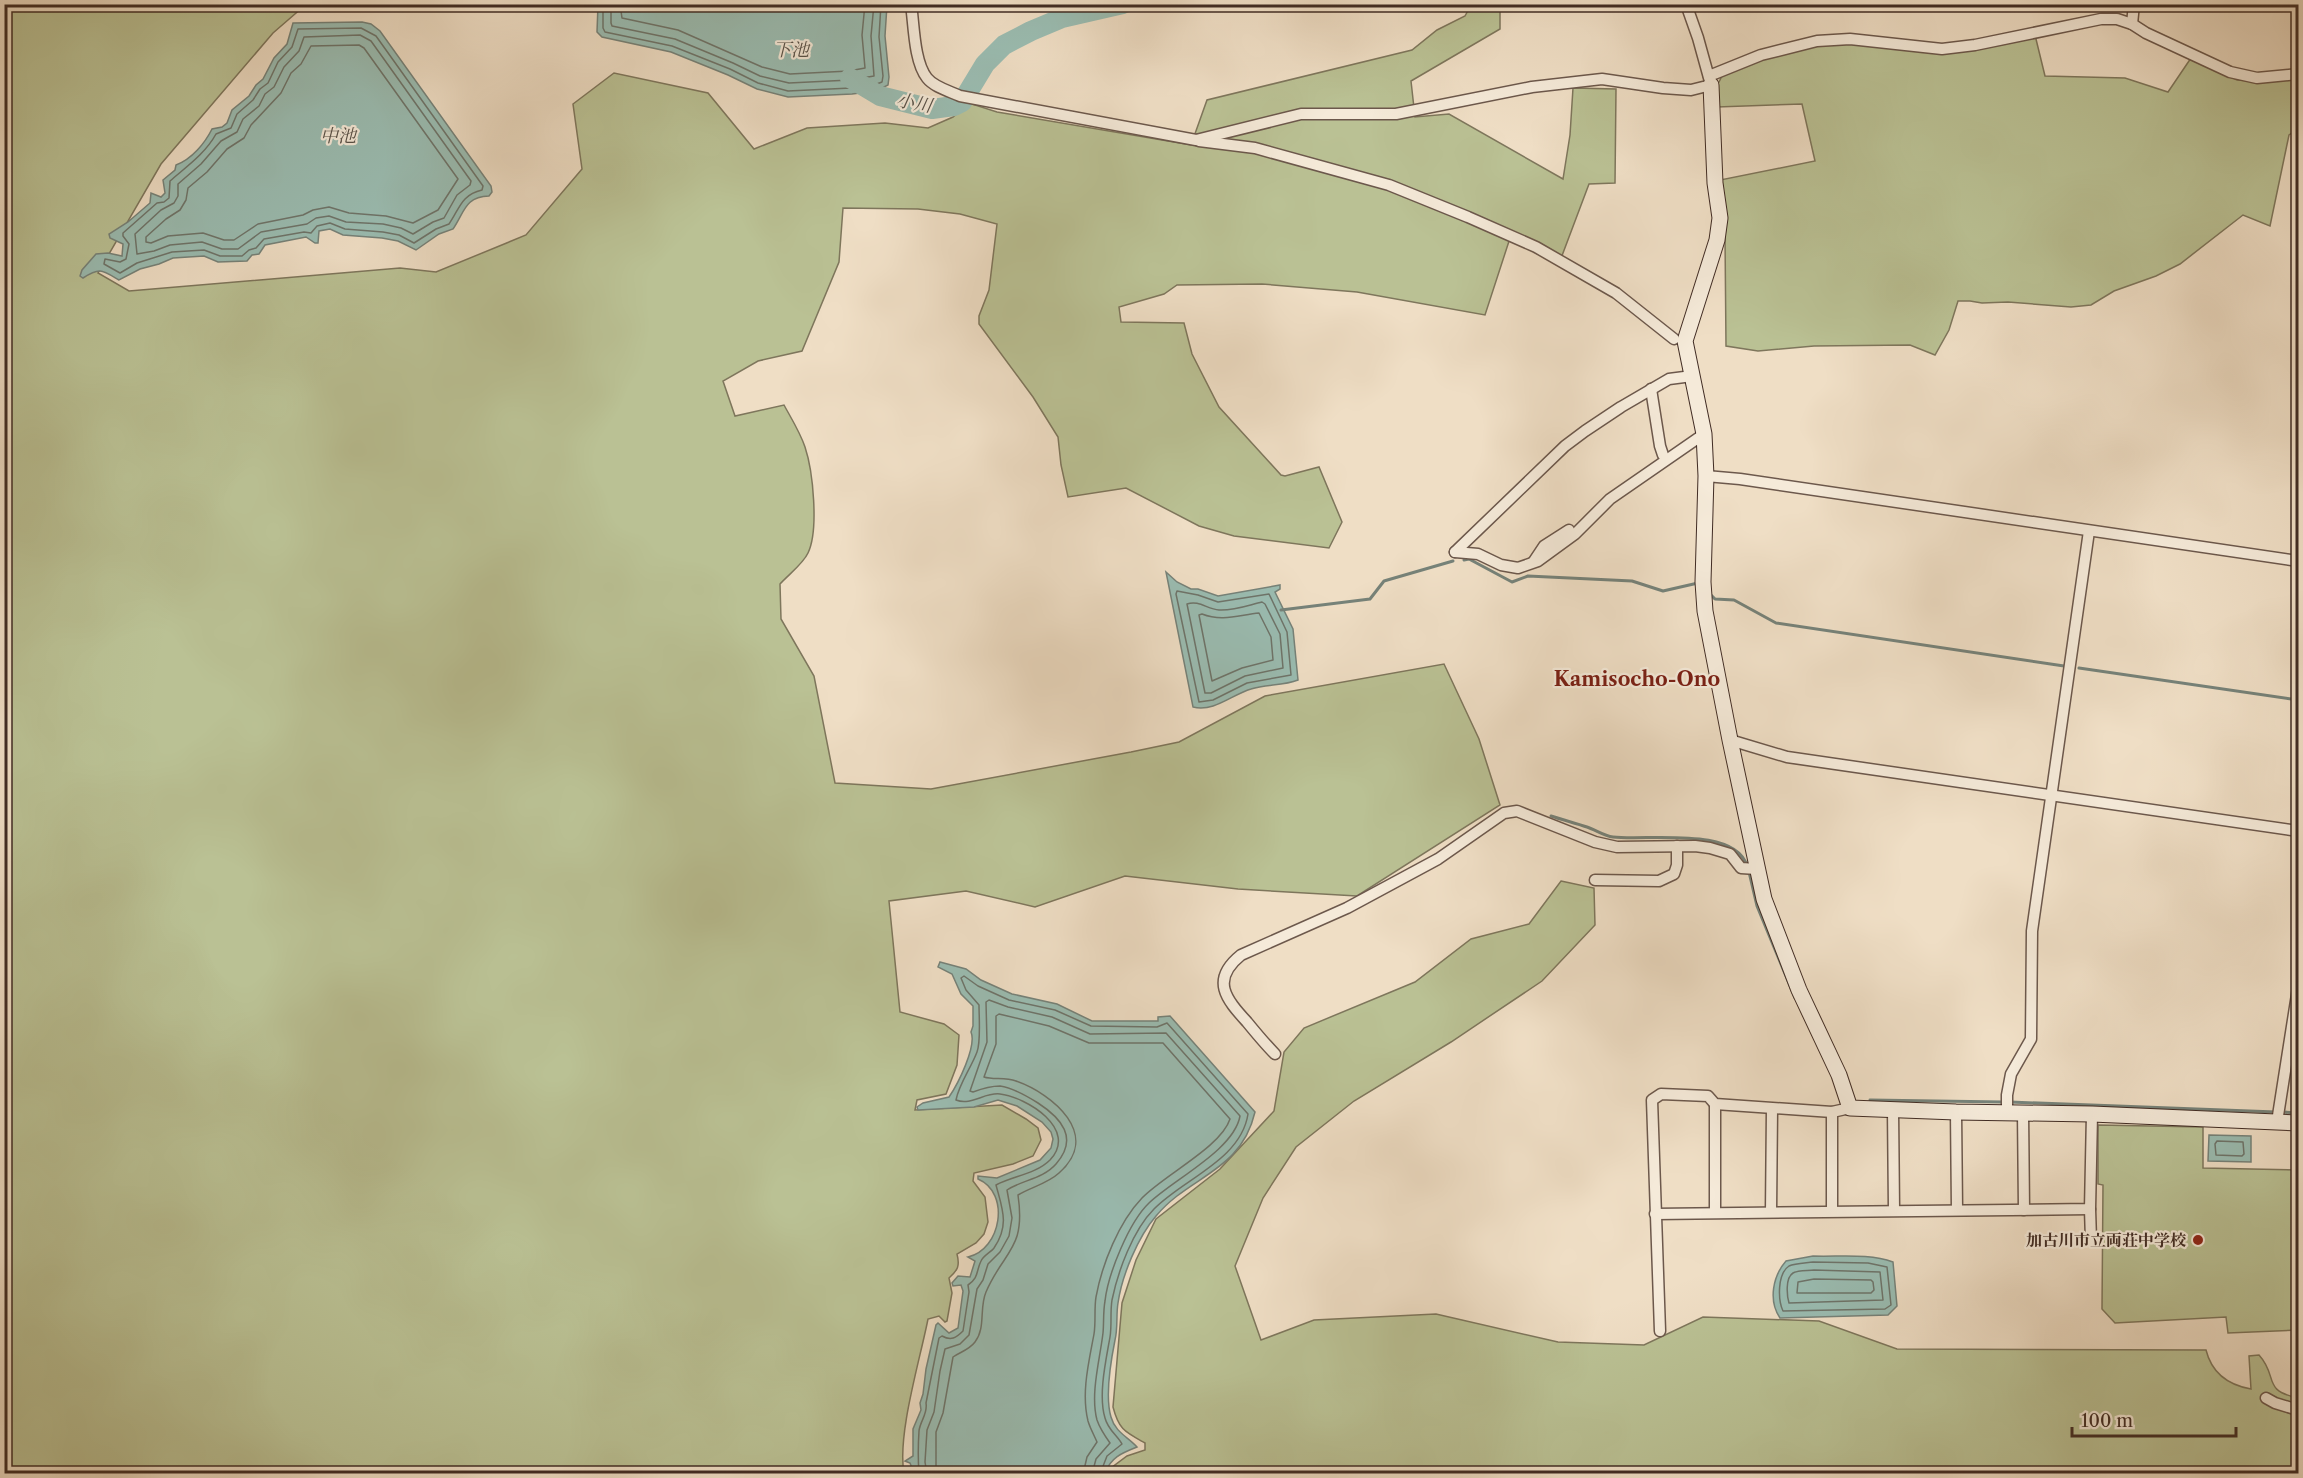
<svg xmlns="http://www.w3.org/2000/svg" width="2303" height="1478" viewBox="0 0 2303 1478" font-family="'Libre Caslon Text','Noto Serif JP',serif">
  <rect width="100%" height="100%" fill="#efdec5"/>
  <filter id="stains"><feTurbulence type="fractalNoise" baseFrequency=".00333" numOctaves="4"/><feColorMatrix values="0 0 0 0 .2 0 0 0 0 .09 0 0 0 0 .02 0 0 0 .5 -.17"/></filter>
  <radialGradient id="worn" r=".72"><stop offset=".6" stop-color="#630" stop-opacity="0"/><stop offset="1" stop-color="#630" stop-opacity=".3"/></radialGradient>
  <g fill="#bac194" stroke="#7e765c" stroke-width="1.5">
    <path d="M 300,4 L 303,7 L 273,33 L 161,164 L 98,273 L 129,291 L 400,268 L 436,272 L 526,235 L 582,169 L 573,104 L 614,73 L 708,93 L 754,149 L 807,128 L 885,123 L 928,128 L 953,117 L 969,103 L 997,112 L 1191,145 L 1207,100 L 1412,50 L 1437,30 L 1465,16 L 1471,5 L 1500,5 L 1500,29 L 1411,81 L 1415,117 L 1449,114 L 1563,179 L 1570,135 L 1573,88 L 1616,89 L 1615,183 L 1589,184 L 1560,261 L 1511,235 L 1485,315 L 1357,292 L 1262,284 L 1177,285 L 1164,294 L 1119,307 L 1121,322 L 1184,323 L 1192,354 L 1219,407 L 1281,475 L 1285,476 L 1319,467 L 1342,522 L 1329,548 L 1234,536 L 1199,526 L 1126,488 L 1068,497 L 1061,465 L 1058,437 L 1033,397 L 979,324 L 979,316 L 989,290 L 997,224 L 960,214 L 918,209 L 843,208 L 839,262 L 802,351 L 758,361 L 723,381 L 735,416 L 784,405 C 791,418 800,432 805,447 C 813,471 819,530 808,553 C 803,564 788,575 780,584 L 781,619 L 814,676 L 835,783 L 931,789 L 1131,752 L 1179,742 L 1265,696 L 1444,664 L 1479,739 L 1500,805 L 1357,896 L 1238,889 L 1125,876 L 1035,907 L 966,891 L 889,901 L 900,1012 L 944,1024 L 959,1035 L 957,1065 L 946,1094 L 917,1100 L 915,1110 L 1002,1105 L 1026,1119 L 1038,1128 L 1041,1140 L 1033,1156 L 1013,1164 L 974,1173 L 973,1181 L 985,1197 L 988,1222 L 984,1234 L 976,1243 L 957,1254 C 960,1266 958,1270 949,1278 L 952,1293 L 947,1321 L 945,1322 L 939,1316 L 928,1319 C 920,1360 897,1435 904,1473 L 5,1474 L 5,5 Z"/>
    <polygon points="2035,35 2045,76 2125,78 2168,92 2191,58 2237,80 2252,81 2293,79 2298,85 2298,129 2289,135 2270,226 2243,215 2180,264 2156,276 2114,291 2091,305 2071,307 2008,302 1982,303 1970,301 1958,301 1949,330 1935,355 1910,345 1814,346 1758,351 1726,346 1725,236 1727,218 1720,180 1815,161 1802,104 1717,107 1718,84 1723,74 1745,64 1803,47 1841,43 1912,50"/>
    <path d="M 1561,881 L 1594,888 L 1595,925 L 1542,981 L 1451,1042 L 1354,1101 L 1296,1147 L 1263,1198 L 1235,1266 L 1261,1340 L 1314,1320 L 1436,1314 L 1558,1342 L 1644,1345 L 1703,1317 L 1819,1321 L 1897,1349 L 2206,1350 C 2212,1374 2228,1385 2251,1389 L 2249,1356 L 2259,1355 C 2279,1377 2261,1390 2298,1398 L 2298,1473 L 1110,1474 L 1111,1468 L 1127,1456 L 1145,1450 L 1145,1443 C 1125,1432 1119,1430 1113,1407 L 1122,1303 L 1136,1260 L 1156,1219 L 1220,1169 L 1274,1111 L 1284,1052 L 1304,1028 L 1415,982 L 1471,939 L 1529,924 Z"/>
    <polygon points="2098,1125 2203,1127 2203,1168 2298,1170 2298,1330 2228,1333 2226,1317 2115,1323 2102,1309 2103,1185 2098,1184"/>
  </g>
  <g fill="#9abcb1" stroke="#768279" stroke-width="1.5">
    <polygon points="598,5 887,5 885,36 889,77 888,85 876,91 852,94 788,97 757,89 728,75 671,52 602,37 597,32"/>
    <path d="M 362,22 L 371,24 L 380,31 L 491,186 L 492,192 L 489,196 C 465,197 465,211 453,229 L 439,234 L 416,250 L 398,241 L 382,238 L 343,235 L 330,229 L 319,231 L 318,243 L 315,243 L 306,237 L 265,245 L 259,254 L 252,255 L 247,261 L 218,262 L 204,256 L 173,258 L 159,264 L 140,269 L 119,280 C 102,270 100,267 83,278 L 80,276 L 82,270 L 96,254 L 108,253 L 122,256 L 123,244 L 110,238 L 109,234 L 128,222 L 150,203 L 151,193 L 161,197 L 165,193 L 163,180 L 175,170 L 176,165 C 192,159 205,143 212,129 L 222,127 L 227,123 L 232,110 L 249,96 L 256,85 L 263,79 L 274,58 L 287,44 L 293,23 Z"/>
    <path d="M 1166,572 L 1177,582 L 1191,589 L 1198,589 L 1218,596 L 1280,585 L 1280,589 L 1275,592 L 1293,629 L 1298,680 C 1283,686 1266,684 1251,689 C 1231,695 1215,712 1193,707 Z"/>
    <path d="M 940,962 L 966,969 L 981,980 L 1012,994 L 1057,1004 L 1092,1021 L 1158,1021 L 1158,1017 L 1170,1016 L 1255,1112 C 1241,1172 1190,1175 1156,1216 C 1138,1237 1122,1275 1118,1303 C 1116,1315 1118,1328 1115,1340 C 1111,1360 1105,1397 1111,1417 C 1115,1432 1128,1437 1137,1447 C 1122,1453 1111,1457 1105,1473 L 914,1473 L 910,1463 L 905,1461 L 913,1456 L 913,1429 L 921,1410 L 920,1403 L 923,1394 L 926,1369 L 936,1325 L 938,1323 L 949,1333 L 958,1328 L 963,1291 L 961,1285 L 953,1286 L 952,1283 L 958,1276 L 970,1277 L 975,1261 L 968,1257 C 1001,1250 1011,1193 978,1179 L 978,1176 L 997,1178 L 1040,1160 L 1051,1148 L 1053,1139 L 1051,1132 L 1042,1122 L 1017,1106 L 998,1100 L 974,1107 L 918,1110 L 917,1107 L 923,1103 L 949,1097 C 958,1084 977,1046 971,1032 L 973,1026 L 973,1006 L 961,994 L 952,974 L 938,967 Z"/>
    <polygon points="2209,1135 2251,1136 2251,1162 2208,1161"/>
    <path d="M 1813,1256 C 1839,1257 1869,1253 1893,1262 L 1897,1306 L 1888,1315 L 1780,1318 C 1768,1300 1773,1276 1786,1261 Z"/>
  </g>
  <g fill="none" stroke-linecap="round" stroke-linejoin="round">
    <g stroke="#6e746a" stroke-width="1.5">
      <polyline points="603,4 603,28 605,32 672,46 730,69 758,83 788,91 851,88 874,85 882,82 883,76 879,37 881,4"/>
      <polyline points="611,4 611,23 612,26 675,39 733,63 760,76 789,83 850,80 874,76 871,36 874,4"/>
      <polyline points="620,4 622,18 678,30 762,67 790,74 849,71 865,68 862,35 865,4"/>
      <path d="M 361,28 L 376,36 L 483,186 L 482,190 C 461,195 460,208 449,224 L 436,229 L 414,243 L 399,235 L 383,232 L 345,229 L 330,223 L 317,226 L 311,233 L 304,232 L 264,239 L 256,248 L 249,250 L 242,256 L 220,256 L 204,250 L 172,252 L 137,263 L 120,273 L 104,264 L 105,259 L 120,262 L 126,259 L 129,244 L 123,236 L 123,233 L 157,203 L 164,202 L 169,198 L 170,181 C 186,167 205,154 216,134 L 231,128 L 237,114 L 253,100 L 260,89 L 268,83 L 278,62 L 292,47 L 298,29 Z"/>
      <polygon points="360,35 371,41 471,181 470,185 457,195 444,218 433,222 413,234 401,228 383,224 346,222 329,216 316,218 307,224 261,232 238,249 222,249 202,242 170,245 154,251 137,254 135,234 161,210 174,203 178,196 178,184 201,164 221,141 237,132 243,119 259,106 265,94 274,87 284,67 299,51 304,37"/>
      <polygon points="359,45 364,48 458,179 438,210 413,223 386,216 349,213 329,207 313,210 303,215 258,224 234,240 224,240 203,233 168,236 151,243 146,242 146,237 166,219 180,210 186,200 188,188 207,172 227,149 244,138 251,125 281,93 291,73 301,64 311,46"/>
      <polygon points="1177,591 1198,595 1218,602 1269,594 1287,632 1291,675 1247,683 1213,700 1199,702 1176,594"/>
      <path d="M 1262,602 L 1265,604 L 1280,634 L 1283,668 L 1245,676 L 1211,693 L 1205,693 L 1187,604 C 1199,600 1207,609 1219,610 C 1233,611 1249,605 1262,602 Z"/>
      <path d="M 1259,613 L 1271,637 L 1273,660 L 1242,668 L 1212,681 L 1199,615 L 1202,614 C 1222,622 1239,615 1259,613 Z"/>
      <polygon points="2217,1141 2243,1142 2244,1154 2242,1156 2216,1155 2215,1144"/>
      <path d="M 1813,1262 L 1868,1263 L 1887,1267 L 1891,1305 L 1885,1309 L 1783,1311 C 1778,1300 1777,1274 1789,1266 C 1795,1263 1806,1263 1813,1262 Z"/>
      <path d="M 1814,1270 L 1880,1272 L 1883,1300 L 1789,1303 C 1787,1296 1785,1278 1793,1273 C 1798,1270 1809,1271 1814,1270 Z"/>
      <polygon points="1814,1279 1871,1280 1873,1282 1874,1290 1871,1293 1797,1293 1798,1282"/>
      <path d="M 919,1474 C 918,1460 918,1446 919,1431 C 920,1421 928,1414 926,1403 L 939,1338 L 942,1336 C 951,1341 956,1338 963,1331 L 969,1292 L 968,1285 C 979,1278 976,1271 981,1261 C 983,1256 991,1252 994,1248 C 1010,1225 1002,1208 996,1185 C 1013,1176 1036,1174 1050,1160 C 1079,1129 1026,1097 1000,1094 C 985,1092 971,1106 956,1100 C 959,1084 971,1068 977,1052 C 981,1042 979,1017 979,1005 L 966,990 L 961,978 L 964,976 L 978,986 L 1009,1000 L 1055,1010 L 1091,1026 L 1157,1027 L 1167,1023 L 1248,1114 C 1241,1160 1183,1179 1154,1209 C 1133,1230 1118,1271 1112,1300 C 1110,1312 1112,1325 1110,1337 C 1106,1360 1098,1395 1105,1418 C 1108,1430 1117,1435 1122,1444 L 1107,1456 L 1100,1474"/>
      <path d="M 927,1474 L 925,1462 L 927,1430 L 934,1412 L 940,1371 L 945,1349 L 960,1344 L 969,1335 L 977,1289 L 983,1280 L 988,1264 L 1000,1252 L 1009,1236 L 1012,1218 L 1007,1190 C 1022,1180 1043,1179 1056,1164 C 1079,1138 1061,1118 1038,1103 C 1027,1096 1014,1088 1000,1086 C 991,1086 981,1089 973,1092 L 970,1091 L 987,1042 L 986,1002 L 989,1000 L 1008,1007 L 1052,1017 L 1090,1034 L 1166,1033 L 1240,1116 C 1234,1150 1174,1179 1149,1203 C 1129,1222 1108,1274 1105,1301 C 1103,1312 1104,1323 1103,1333 C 1100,1359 1090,1394 1097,1420 C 1100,1429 1105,1436 1110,1443 L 1096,1459 L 1092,1474"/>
      <path d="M 936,1474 L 936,1432 L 943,1413 L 953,1357 C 960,1352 969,1350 975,1342 C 986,1328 979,1308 986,1292 C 1004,1250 1026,1250 1018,1195 C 1031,1187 1047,1184 1059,1173 C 1102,1135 1053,1094 1016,1081 C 1005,1077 993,1080 984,1077 L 996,1044 L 996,1016 L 999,1014 L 1049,1026 L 1089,1043 L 1163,1043 L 1230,1119 C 1221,1147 1164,1175 1142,1198 C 1119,1222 1102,1264 1096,1297 C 1094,1309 1096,1322 1094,1334 C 1089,1361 1081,1393 1088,1421 C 1090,1428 1094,1435 1097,1442 L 1087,1457 L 1083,1474"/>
    </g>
    <g stroke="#768279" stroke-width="3">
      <polyline points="1464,560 1469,559 1512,582 1528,576 1632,581 1663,591 1698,583"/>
      <polyline points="1709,593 1715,599 1734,600 1776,623 2064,666"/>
      <polyline points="1281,610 1370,599 1384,581 1453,561"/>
      <polyline points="2079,668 2298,700"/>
      <path d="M 1551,816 C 1563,820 1575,823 1587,827 C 1596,830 1604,836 1613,837 C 1647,841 1735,826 1747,866"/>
      <polyline points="1749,872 1757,906 1795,998"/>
      <polyline points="1870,1100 2003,1102"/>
      <polyline points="2010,1102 2276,1112"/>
      <polyline points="2282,1112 2298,1113"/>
    </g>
    <polyline stroke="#9abcb1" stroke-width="20" points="850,78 880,96 932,109 954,106 962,102 985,64 1004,45 1031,31 1062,18 1123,4"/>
    <g stroke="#6c584c" stroke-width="13">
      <g id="street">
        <path d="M 911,4 C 914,25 914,62 927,78 C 934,87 949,91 960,96 L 1196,140 L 1301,114 L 1396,114 L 1532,87 L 1602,79 L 1663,88 L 1691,90 L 1711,85 L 1698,38 L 1686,4"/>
        <polyline points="2132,24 2134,4"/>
        <polyline points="1709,76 1761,55 1817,41 1850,39 1942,49 1975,45 2101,19 2117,19 2132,24 2146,33 2230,72 2257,78 2298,74"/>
        <polyline points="1199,141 1255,148 1389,185 1468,217 1536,247 1616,293 1674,339"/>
        <polyline points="1651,389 1660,446 1663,455"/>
        <polyline points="1706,476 1740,479 2298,561"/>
        <polyline points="1455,552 1565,446 1585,431 1621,407 1669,379 1692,376"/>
        <polyline points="1455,552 1478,554 1501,565 1518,568 1538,561 1575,534 1610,499 1704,434"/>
        <polyline points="1534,561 1544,546 1569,530"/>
        <polyline points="1730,740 1787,757 2298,831"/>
        <polyline points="1595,880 1659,881 1674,874 1677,865 1677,846"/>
        <path d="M 1275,1054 C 1265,1044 1256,1033 1247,1022 C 1226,999 1210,980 1241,955 L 1347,908 L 1438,859 L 1504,813 L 1517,811 L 1595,842 L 1617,847 L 1695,846 L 1710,848 L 1730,854 L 1741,868 L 1757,869"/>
        <polyline points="1893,1110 1894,1210"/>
        <polyline points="1832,1112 1832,1211"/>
        <polyline points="1956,1112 1957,1210"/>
        <polyline points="2007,1112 2007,1095 2011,1074 2031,1039 2032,931 2089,531"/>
        <polyline points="2023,1112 2024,1210"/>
        <polyline points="2277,1122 2298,988"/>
        <polyline points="2090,1209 2091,1240"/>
        <polyline points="1715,1212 1715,1104"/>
        <polyline points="1771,1212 1772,1109"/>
        <polyline points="1655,1214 2090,1209 2092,1114"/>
        <polyline points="1660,1331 1652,1100 1661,1094 1708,1096 1715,1104 1832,1112 1850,1108"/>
        <polyline points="2266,1398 2275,1403 2298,1410"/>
      </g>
    </g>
    <g stroke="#412c24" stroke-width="17">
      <polyline id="secondary" points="1711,85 1715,183 1720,218 1717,240 1685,341 1704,434 1706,476 1703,582 1705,611 1730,740 1764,899 1799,990 1839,1075 1850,1108 1956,1112 2092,1114 2298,1123"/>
    </g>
    <use href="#street" stroke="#f5ead9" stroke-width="10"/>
    <use href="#secondary" stroke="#f5ead9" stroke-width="15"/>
  </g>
  <circle fill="#8f2418" stroke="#f5ead9" stroke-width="2" cx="2198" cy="1240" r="6"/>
  <g text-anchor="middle" stroke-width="4.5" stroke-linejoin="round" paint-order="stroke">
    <g font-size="16" font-weight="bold" fill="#412c24" stroke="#f5ead9" text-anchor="end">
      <text x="2186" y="1246">加古川市立両荘中学校</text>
    </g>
    <g font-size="18" font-style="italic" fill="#575047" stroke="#f5ead9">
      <text x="791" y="56">下池</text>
      <text transform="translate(914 103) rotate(10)" y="6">小川</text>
      <text x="338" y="142">中池</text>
    </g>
    <g font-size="20" font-weight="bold" fill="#7a1f14" stroke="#f5ead9">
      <text x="1637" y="686">Kamisocho-Ono</text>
    </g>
  </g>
  <rect width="2303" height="1478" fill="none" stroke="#efdec5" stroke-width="24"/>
  <rect x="6" y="6" width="2291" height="1466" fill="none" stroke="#412c24" stroke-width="3"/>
  <rect x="12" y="12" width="2279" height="1454" fill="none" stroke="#412c24" stroke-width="1.5"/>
  <path d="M2072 1427v9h164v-9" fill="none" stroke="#412c24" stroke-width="3"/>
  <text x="2081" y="1427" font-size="18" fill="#412c24" stroke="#f5ead9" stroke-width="4.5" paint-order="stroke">100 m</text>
  <rect width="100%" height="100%" filter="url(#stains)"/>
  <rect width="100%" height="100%" fill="url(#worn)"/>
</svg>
